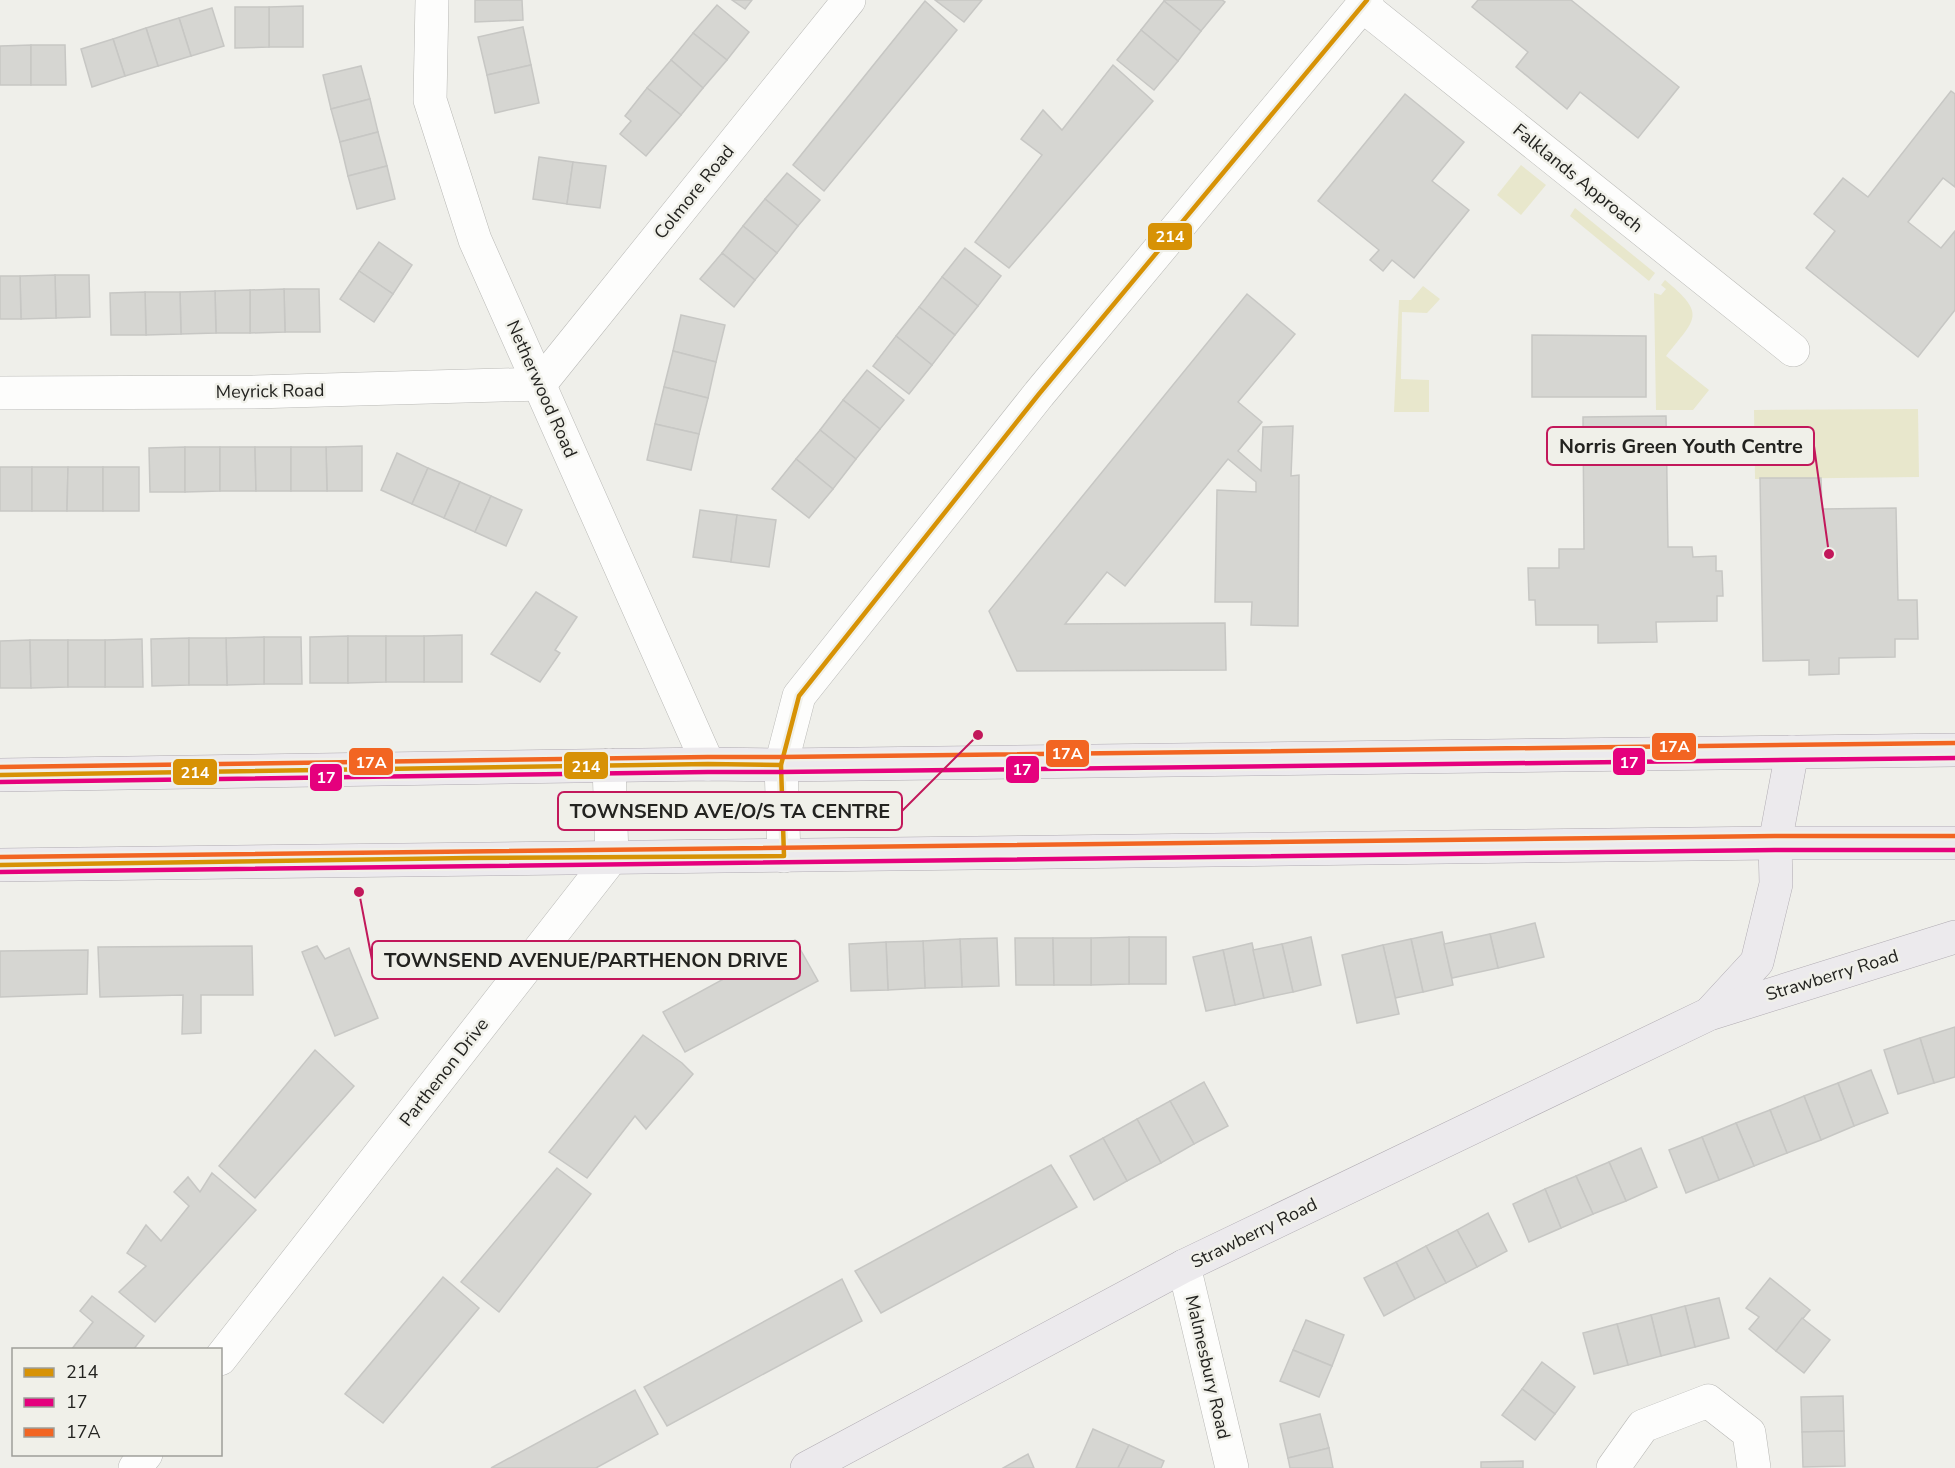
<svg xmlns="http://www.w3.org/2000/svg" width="1955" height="1468" viewBox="0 0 1955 1468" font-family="'Nunito Sans',sans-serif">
  <rect width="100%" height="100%" fill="#efefea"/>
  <g fill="#e8e7cc">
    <polygon points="1521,165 1546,185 1521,215 1497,195"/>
    <polygon points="1575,208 1655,273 1649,281 1570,216"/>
    <path d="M 1665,280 C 1707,315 1696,318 1666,356 L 1709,390 L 1693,410 L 1656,410 L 1654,293 L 1661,295 L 1666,289 L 1661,285 Z"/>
    <polygon points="1423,286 1440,299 1427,313 1402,312 1401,379 1429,380 1429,412 1394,412 1399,300 1411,300"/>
    <polygon points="1918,409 1919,477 1755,479 1754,410"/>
  </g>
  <g fill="#d6d6d2" stroke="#c7c7c4" stroke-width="1.5">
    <polygon points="475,0 522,0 523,20 475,22"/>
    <polygon points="732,0 752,0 745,9"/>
    <polygon points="935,0 982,0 964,22"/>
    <polygon points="1165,0 1222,0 1225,2 1201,31 1164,1"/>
    <polygon points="1478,0 1571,0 1679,87 1638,138 1580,92 1567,109 1516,67 1528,52 1472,7"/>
    <polygon points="925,1 957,30 824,191 793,165"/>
    <polygon points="1164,1 1201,31 1178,61 1141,30"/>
    <polygon points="717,5 749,32 727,60 693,33"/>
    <polygon points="303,6 303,47 269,47 269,7"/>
    <polygon points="235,7 269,7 269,47 235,48"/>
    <polygon points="212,8 224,46 191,56 179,18"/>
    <polygon points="179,18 191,56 158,66 146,28"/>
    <polygon points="523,27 531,65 487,75 478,37"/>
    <polygon points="146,28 158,66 125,76 113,39"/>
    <polygon points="1141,30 1178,61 1154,90 1117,60"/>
    <polygon points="693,33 727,60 703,88 671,60"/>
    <polygon points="113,39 125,76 92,87 81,49"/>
    <polygon points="31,45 31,85 0,85 0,46"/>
    <polygon points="31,45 65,45 66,85 31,85"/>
    <polygon points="671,60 703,88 681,115 647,88"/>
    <polygon points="531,65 539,103 495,113 487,75"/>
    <polygon points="1113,65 1153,101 1009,268 975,242 1042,155 1021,139 1043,110 1062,130"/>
    <polygon points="361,66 370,99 331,109 323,75"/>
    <polygon points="647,88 681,115 646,156 620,134 631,121 625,116"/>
    <polygon points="1951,91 1955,94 1955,187 1943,178 1908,222 1941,248 1955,231 1955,310 1918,357 1806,268 1835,231 1814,214 1843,178 1868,197"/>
    <polygon points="1405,94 1464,142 1432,181 1469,210 1414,278 1392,260 1383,271 1370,260 1379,250 1318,201"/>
    <polygon points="370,99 378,132 340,142 331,109"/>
    <polygon points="378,132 387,166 348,176 340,142"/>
    <polygon points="539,157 573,162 567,204 533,199"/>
    <polygon points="573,162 606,166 600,208 567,204"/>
    <polygon points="387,166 395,199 357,209 348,176"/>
    <polygon points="787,173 820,200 798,226 765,199"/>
    <polygon points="765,199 798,226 777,253 743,226"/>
    <polygon points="743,226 777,253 755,280 722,253"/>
    <polygon points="379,242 412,265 393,294 359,271"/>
    <polygon points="965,248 1001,276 978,306 942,277"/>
    <polygon points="722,253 755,280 734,307 700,279"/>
    <polygon points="359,271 393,294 374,322 340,299"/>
    <polygon points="55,275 89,275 90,317 56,318"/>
    <polygon points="55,275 56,318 21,319 20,276"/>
    <polygon points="0,276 20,276 21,319 0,319"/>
    <polygon points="942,277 978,306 955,335 919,307"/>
    <polygon points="284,289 319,289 320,332 285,332"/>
    <polygon points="284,289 285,332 250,333 250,290"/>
    <polygon points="250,290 250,333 216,333 215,291"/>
    <polygon points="215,291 216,333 181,334 180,292"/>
    <polygon points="145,292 180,292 181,334 146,335"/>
    <polygon points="145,292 146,335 111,335 110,293"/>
    <polygon points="1247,294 1295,334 1238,402 1262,422 1238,451 1261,471 1263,427 1293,426 1291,476 1299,475 1298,626 1251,625 1252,602 1215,602 1217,490 1256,492 1256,482 1228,459 1125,586 1107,572 1065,624 1225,623 1226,670 1017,671 989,611"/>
    <polygon points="919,307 955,335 932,365 896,336"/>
    <polygon points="681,315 725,325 716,362 673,351"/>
    <polygon points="1532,335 1646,336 1646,397 1532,397"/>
    <polygon points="896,336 932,365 909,394 873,366"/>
    <polygon points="673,351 716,362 708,398 664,387"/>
    <polygon points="867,370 904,400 880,429 843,400"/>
    <polygon points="664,387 708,398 699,434 655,424"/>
    <polygon points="843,400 880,429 856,459 820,430"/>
    <polygon points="1666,416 1668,547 1692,547 1693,557 1716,556 1716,571 1722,571 1723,596 1717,596 1717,621 1656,622 1657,642 1598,643 1598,625 1536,625 1535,600 1529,600 1528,568 1559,568 1559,549 1584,549 1583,417"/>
    <polygon points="655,424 699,434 691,470 647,460"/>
    <polygon points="820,430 856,459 833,489 796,459"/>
    <polygon points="362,446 362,491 327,491 326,447"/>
    <polygon points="185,447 185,492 150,492 149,448"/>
    <polygon points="185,447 220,447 220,491 185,492"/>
    <polygon points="220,447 255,447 256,491 220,491"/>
    <polygon points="255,447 291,447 291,491 256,491"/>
    <polygon points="291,447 326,447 327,491 291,491"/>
    <polygon points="397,453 428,468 412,504 381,490"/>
    <polygon points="796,459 833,489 809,518 772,489"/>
    <rect x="0" y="467" width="32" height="44"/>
    <polygon points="32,467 68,467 67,511 32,511"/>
    <polygon points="68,467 103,467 103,511 67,511"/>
    <rect x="103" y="467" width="36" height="44"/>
    <polygon points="428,468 460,482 444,518 412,504"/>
    <polygon points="1760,478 1821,478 1822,509 1896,508 1898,600 1917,600 1918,639 1895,639 1895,657 1839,658 1839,674 1809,675 1809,660 1763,661"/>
    <polygon points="460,482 491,496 475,532 444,518"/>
    <polygon points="491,496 522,510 506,546 475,532"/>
    <polygon points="700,510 737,515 731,562 693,557"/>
    <polygon points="737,515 776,520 769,567 731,562"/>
    <polygon points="536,592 577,617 555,650 560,653 540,682 491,654"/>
    <polygon points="462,635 462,682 424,682 424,636"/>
    <polygon points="348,636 348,683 310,683 310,637"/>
    <polygon points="348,636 386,636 386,682 348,683"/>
    <rect x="386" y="636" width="38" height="46"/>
    <polygon points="264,637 301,637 302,684 264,684"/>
    <polygon points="264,637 264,684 227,685 226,638"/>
    <polygon points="189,638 189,685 152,686 151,639"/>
    <polygon points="189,638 226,638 227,685 189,685"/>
    <polygon points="142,639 143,687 105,687 105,640"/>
    <polygon points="30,640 31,688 0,688 0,641"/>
    <polygon points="30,640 68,640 68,687 31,688"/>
    <rect x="68" y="640" width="37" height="47"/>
    <polygon points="1535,923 1544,957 1498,968 1490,934"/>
    <polygon points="1442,932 1453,985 1423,992 1411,939"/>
    <polygon points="1490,934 1498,968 1452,978 1444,944"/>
    <rect x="1129" y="937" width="37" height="47"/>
    <polygon points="1129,937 1129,984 1091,985 1091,938"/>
    <polygon points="1311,937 1321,985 1293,992 1282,944"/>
    <polygon points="997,938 999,986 962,987 960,939"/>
    <polygon points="1015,938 1053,938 1054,985 1016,985"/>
    <polygon points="1053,938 1091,938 1091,985 1054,985"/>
    <polygon points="960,939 962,987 925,988 923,941"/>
    <polygon points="1411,939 1423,992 1395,998 1383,945"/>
    <polygon points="795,940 818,981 685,1052 663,1012"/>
    <polygon points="923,941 925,988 888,990 886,942"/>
    <polygon points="886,942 888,990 851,991 849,944"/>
    <polygon points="1252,943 1264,998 1235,1005 1223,950"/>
    <polygon points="1282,944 1293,992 1264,998 1253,950"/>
    <polygon points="1383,945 1399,1014 1357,1023 1342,955"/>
    <polygon points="252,946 253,995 201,995 201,1033 182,1034 183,995 100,997 98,947"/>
    <polygon points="317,946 325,959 349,948 378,1018 335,1036 302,952"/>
    <polygon points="88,950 87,994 0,997 0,951"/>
    <polygon points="1223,950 1235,1005 1206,1011 1193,957"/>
    <polygon points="1955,1027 1955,1077 1934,1083 1920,1038"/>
    <polygon points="643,1035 682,1063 693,1074 646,1129 635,1116 587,1178 549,1152"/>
    <polygon points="1920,1038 1934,1083 1898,1094 1884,1050"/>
    <polygon points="315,1050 354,1086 255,1198 219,1166"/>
    <polygon points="1871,1070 1888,1113 1854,1126 1838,1083"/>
    <polygon points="1204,1082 1228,1126 1194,1144 1170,1101"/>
    <polygon points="1838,1083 1854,1126 1821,1140 1804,1096"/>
    <polygon points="1804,1096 1821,1140 1787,1153 1770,1110"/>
    <polygon points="1170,1101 1194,1144 1161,1163 1137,1119"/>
    <polygon points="1770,1110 1787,1153 1754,1166 1736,1123"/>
    <polygon points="1137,1119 1161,1163 1127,1181 1103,1138"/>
    <polygon points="1736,1123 1754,1166 1719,1180 1702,1137"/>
    <polygon points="1702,1137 1719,1180 1686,1193 1669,1150"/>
    <polygon points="1103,1138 1127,1181 1094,1200 1070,1156"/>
    <polygon points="1641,1148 1657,1187 1626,1201 1609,1162"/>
    <polygon points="1609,1162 1626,1201 1593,1214 1576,1176"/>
    <polygon points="1051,1165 1077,1207 881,1313 855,1271"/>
    <polygon points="557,1168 591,1194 499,1312 461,1282"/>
    <polygon points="212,1173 256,1210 155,1322 119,1292 146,1266 127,1253 146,1225 161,1241 189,1206 174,1192 188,1177 200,1192"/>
    <polygon points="1576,1176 1593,1214 1561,1228 1545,1189"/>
    <polygon points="1545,1189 1561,1228 1529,1242 1513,1204"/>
    <polygon points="1488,1213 1507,1251 1477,1267 1457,1230"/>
    <polygon points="1457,1230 1477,1267 1446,1283 1426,1246"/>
    <polygon points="1426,1246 1446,1283 1415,1299 1396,1262"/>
    <polygon points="1396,1262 1415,1299 1384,1316 1364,1278"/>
    <polygon points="443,1277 479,1308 383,1423 345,1394"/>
    <polygon points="1770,1278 1810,1310 1776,1351 1749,1329 1759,1317 1746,1308"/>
    <polygon points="842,1279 862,1321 667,1426 644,1387"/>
    <polygon points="92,1296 144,1336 133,1350 71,1350 93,1322 80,1311"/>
    <polygon points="1719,1298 1729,1338 1695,1347 1685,1306"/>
    <polygon points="1685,1306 1695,1347 1661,1356 1651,1315"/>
    <polygon points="1651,1315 1661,1356 1628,1365 1617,1324"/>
    <polygon points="1802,1318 1830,1340 1804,1373 1776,1351"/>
    <polygon points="1306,1320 1344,1335 1332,1366 1293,1350"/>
    <polygon points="1617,1324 1628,1365 1594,1374 1583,1333"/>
    <polygon points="1293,1350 1332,1366 1319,1397 1280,1381"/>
    <polygon points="1542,1362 1575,1387 1555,1414 1522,1389"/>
    <polygon points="1522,1389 1555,1414 1535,1440 1502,1415"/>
    <polygon points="635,1390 658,1434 596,1468 491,1468"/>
    <polygon points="1843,1396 1844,1431 1802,1432 1801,1397"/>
    <polygon points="1320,1414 1329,1448 1288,1458 1280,1424"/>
    <polygon points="1093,1429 1129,1445 1118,1468 1076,1468"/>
    <polygon points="1844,1431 1845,1466 1803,1467 1802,1432"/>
    <polygon points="1129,1445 1164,1461 1161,1468 1118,1468"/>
    <polygon points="1329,1448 1333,1468 1290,1468 1288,1458"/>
    <polygon points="1028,1454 1034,1468 1003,1468"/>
    <polygon points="1523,1461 1523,1468 1481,1468 1481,1462"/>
  </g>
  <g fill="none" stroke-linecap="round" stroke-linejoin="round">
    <g stroke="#b9b9b6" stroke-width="34">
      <g id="minor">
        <polyline points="432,0 430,100 475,240 708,764"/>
        <polyline points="1363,6 1793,350"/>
        <polyline points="0,393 253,392 540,384 849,0"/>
        <polyline points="784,856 781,765 799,696 1039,394 1367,0"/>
        <polyline points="1184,1266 1232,1468"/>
        <polyline points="220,1359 612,857 609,765"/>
        <polyline points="135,1468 146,1454"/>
        <polyline points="1613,1468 1643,1426 1708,1401 1749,1433 1754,1468"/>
      </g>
    </g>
    <g stroke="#b0abb2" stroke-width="34">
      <g id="major">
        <polyline points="0,775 708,764 781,765 1955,750"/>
        <polyline points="0,865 1775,843 1955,843"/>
        <polyline points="1710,1013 1757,962 1776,884 1775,843 1792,752"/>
        <polyline points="807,1468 1184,1266 1709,1014 1955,937"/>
      </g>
    </g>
    <use href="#minor" stroke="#fdfdfc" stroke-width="33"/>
    <use href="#major" stroke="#eceaed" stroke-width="33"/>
    <g stroke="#f0f0e9" stroke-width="9">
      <g id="bus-1">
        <polyline points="0,775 708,764 781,765"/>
        <polyline points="0,865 469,858 784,856 781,765 799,696 1039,394 1367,0"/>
      </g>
    </g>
    <g stroke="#f0f0e9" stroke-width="9">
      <g id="bus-2">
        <polyline points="0,782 708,772 781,772 1955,758"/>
        <polyline points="0,872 1775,850 1955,850"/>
      </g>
    </g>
    <g stroke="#f0f0e9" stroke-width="9">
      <g id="bus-3">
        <polyline points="0,767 708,757 781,757 1955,743"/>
        <polyline points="0,857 1775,836 1955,836"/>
      </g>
    </g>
    <use href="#bus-1" stroke="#d79205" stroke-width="4.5"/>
    <use href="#bus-2" stroke="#e5007d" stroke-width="4.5"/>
    <use href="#bus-3" stroke="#f26522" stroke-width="4.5"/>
  </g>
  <g text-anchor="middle" stroke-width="5" stroke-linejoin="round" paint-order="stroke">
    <g font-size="18" fill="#232320" stroke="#f0f0e9">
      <text transform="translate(1578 178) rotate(39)" y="6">Falklands Approach</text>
      <text transform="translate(694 192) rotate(-51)" y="6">Colmore Road</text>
      <text transform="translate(542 389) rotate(66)" y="6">Netherwood Road</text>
      <text transform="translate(270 391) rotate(-1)" y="6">Meyrick Road</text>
      <text transform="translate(1832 975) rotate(-17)" y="6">Strawberry Road</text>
      <text transform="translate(444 1072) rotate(-52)" y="6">Parthenon Drive</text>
      <text transform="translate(1254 1233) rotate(-26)" y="6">Strawberry Road</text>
      <text transform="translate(1208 1367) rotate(77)" y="6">Malmesbury Road</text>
    </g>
  </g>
  <path fill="none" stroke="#c2185b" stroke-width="2" d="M1829 554L1814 446M978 735L902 811M359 892L372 960"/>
  <g fill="#c2185b" stroke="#f0f0e9" stroke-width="2">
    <circle cx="1829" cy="554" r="6"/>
    <circle cx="978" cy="735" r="6"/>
    <circle cx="359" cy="892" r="6"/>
  </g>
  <g fill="#f0f0e9" stroke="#c2185b" stroke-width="2">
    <rect x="1547" y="427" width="267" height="38" rx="6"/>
    <rect x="558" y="792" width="344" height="38" rx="6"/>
    <rect x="372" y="941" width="428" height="38" rx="6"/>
  </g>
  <g font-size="20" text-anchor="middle" font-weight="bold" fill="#232320">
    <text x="1681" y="453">Norris Green Youth Centre</text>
    <text x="730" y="818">TOWNSEND AVE/O/S TA CENTRE</text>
    <text x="586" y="967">TOWNSEND AVENUE/PARTHENON DRIVE</text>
  </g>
  <g stroke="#f0f0e9" stroke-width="2">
    <rect x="1147" y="222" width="46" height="29" rx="6" fill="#d79205"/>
    <rect x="1651" y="732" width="46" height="29" rx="6" fill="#f26522"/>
    <rect x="1045" y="739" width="45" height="29" rx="6" fill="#f26522"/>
    <rect x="348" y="747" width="46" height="29" rx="6" fill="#f26522"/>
    <rect x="1612" y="747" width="34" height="29" rx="6" fill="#e5007d"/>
    <rect x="563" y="751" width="46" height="29" rx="6" fill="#d79205"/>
    <rect x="1005" y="755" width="35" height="29" rx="6" fill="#e5007d"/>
    <rect x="172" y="758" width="46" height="28" rx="6" fill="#d79205"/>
    <rect x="309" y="763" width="34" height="29" rx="6" fill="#e5007d"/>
  </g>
  <g font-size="16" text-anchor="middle" font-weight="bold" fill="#fff">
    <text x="1170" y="242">214</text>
    <text x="1674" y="752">17A</text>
    <text x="1067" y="759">17A</text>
    <text x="371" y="768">17A</text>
    <text x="1629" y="768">17</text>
    <text x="586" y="772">214</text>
    <text x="1022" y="775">17</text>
    <text x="195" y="778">214</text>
    <text x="326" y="783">17</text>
  </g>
  <rect x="12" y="1348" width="210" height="108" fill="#f0f0e9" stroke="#9e9e99" stroke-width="1.5"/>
  <rect x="24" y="1368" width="30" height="9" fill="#d79205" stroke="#9e9e99" stroke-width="1.5"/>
  <text x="66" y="1378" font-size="18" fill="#232320">214</text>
  <rect x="24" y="1398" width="30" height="9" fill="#e5007d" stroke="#9e9e99" stroke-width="1.5"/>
  <text x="66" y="1408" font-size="18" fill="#232320">17</text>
  <rect x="24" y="1428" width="30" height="9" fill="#f26522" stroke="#9e9e99" stroke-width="1.5"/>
  <text x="66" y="1438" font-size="18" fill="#232320">17A</text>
</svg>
